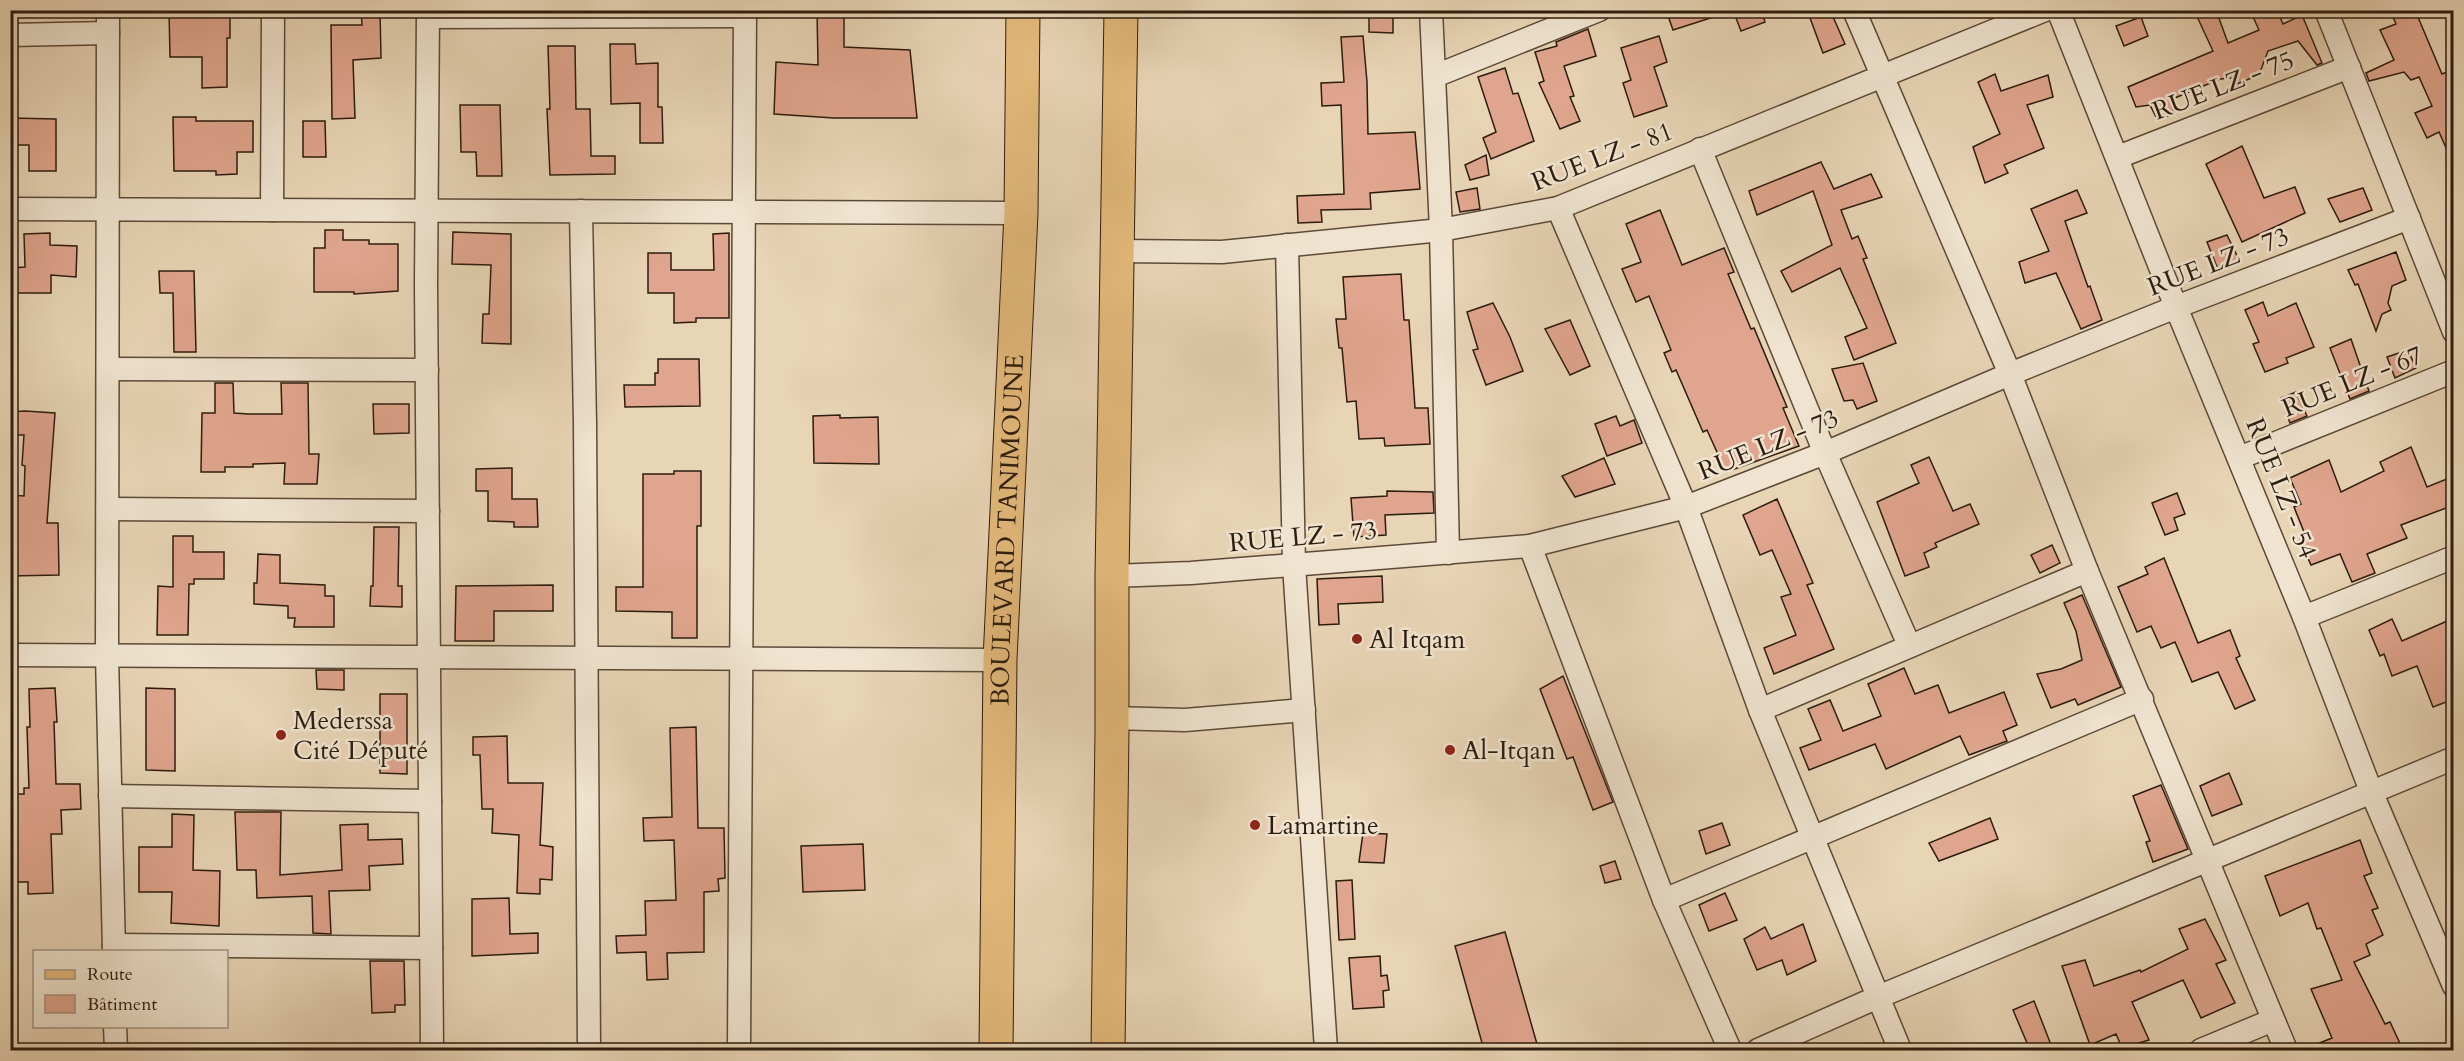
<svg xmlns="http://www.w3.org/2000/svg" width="2464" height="1061" viewBox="0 0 2464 1061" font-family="Cardo,serif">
  <rect width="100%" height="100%" fill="#e8d5b6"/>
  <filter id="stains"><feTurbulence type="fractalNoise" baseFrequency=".00333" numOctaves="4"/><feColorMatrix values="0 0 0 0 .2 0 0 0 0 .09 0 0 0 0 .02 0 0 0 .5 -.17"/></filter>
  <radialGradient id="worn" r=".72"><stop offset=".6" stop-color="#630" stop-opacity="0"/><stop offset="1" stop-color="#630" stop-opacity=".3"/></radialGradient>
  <g fill="#e0a58e" stroke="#2c1c0e" stroke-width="1.5">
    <polygon points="169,10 230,10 230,38 227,38 227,87 202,88 202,57 170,57"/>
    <polygon points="361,10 380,10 381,58 353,60 355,118 332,119 331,25 362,25"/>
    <polygon points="817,10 844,10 844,47 910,50 917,118 834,118 774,114 776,62 818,65"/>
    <polygon points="1369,10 1393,10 1393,33 1369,32"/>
    <polygon points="1666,10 1722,10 1723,14 1673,30"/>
    <polygon points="1733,10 1761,10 1765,22 1741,31"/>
    <polygon points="1807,10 1830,10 1845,44 1823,53"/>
    <polygon points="2194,10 2216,10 2228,43 2259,30 2250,10 2277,10 2283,24 2302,15 2322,63 2317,65 2298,41 2268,51 2259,75 2237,84 2233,78 2220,79 2170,100 2174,113 2158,121 2150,105 2136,107 2128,87 2213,51"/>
    <polygon points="2390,10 2415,10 2442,74 2454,69 2454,166 2439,132 2427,138 2415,113 2432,106 2419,77 2411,80 2404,72 2369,81 2366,73 2394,60 2380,30 2396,24"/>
    <polygon points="2141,17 2148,36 2124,46 2116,26"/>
    <polygon points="1588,29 1596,56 1564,66 1574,96 1570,97 1580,121 1560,129 1539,83 1544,81 1535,52 1557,46 1556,42"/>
    <polygon points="1363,36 1367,82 1368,134 1415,132 1420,189 1370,193 1371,209 1321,210 1322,222 1298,223 1297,196 1344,194 1341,105 1322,106 1321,83 1344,82 1341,37"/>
    <polygon points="1659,36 1667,62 1654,67 1667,106 1634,117 1623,83 1631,80 1621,48"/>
    <polygon points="610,44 635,44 636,64 658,63 658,107 662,107 663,143 640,143 640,103 611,104"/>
    <polygon points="548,46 575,46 576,109 590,109 591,156 615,156 615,174 550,175 547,109 550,109"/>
    <polygon points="1505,68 1513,94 1518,93 1534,141 1491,159 1483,138 1496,132 1478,77"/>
    <polygon points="1995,74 2001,91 2048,75 2053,97 2027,105 2044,148 2004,165 2008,173 1985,183 1973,147 2000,134 1978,82"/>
    <polygon points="460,105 500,105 502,176 477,176 476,152 461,152"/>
    <polygon points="173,117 196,117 196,121 253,121 253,152 237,152 237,174 216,175 216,171 174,171"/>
    <polygon points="10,118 56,119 56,171 29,171 29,145 10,145"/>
    <polygon points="303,121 325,121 326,157 303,157"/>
    <polygon points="2242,146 2264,198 2295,187 2305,213 2242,242 2206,164"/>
    <polygon points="1486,155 1489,175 1470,180 1465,165"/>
    <polygon points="1821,162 1834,189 1871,174 1882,197 1841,210 1852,239 1858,236 1867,258 1863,259 1896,343 1854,360 1845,337 1867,328 1840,268 1792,292 1781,271 1832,245 1813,191 1757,215 1749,191"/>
    <polygon points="1477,188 1480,209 1460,212 1456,192"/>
    <polygon points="2363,188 2372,210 2340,222 2328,199"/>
    <polygon points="2077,190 2087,213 2065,221 2088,287 2090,286 2102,320 2081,329 2056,273 2025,283 2019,262 2049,251 2031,209"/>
    <polygon points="1660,210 1682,265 1724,248 1734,272 1728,274 1751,329 1754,328 1787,407 1783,408 1799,446 1726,472 1707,430 1703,432 1676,370 1672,372 1664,353 1671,350 1649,296 1636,302 1622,269 1641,262 1626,224"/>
    <polygon points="325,230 343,230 343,240 369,240 369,244 398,244 398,291 354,294 354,292 314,292 314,248 325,248"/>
    <polygon points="453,232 511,234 511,344 482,343 483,314 489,314 491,265 452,264"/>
    <polygon points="50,233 50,245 77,246 76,277 51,275 51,293 10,293 10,268 25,267 24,234"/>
    <polygon points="729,233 729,318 696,318 696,322 674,323 674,293 648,293 648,253 671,253 671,270 714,270 713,234"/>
    <polygon points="2227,235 2240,262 2219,272 2207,242"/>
    <polygon points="2396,252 2406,280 2392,286 2388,303 2391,310 2382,314 2376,331 2358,284 2355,285 2348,270"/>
    <polygon points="159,271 194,271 196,352 174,352 173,293 160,293"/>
    <polygon points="1401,274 1404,320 1409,320 1415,408 1428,408 1430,444 1385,446 1384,438 1359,439 1356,401 1347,402 1342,348 1339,348 1336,319 1346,319 1343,277"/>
    <polygon points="2263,302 2268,316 2296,303 2314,347 2286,358 2288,363 2265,372 2253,344 2259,342 2245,310"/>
    <polygon points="1493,303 1510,337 1523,371 1486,385 1473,350 1478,349 1467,312"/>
    <polygon points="1570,320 1590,366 1570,375 1545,329"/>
    <polygon points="2351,339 2369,391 2350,399 2330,348"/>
    <polygon points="2408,350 2416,368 2395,378 2387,357"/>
    <polygon points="658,359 699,359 700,406 625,407 624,385 655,385 655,373 658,373"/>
    <polygon points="1863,363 1877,401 1857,409 1853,400 1844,401 1832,369"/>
    <polygon points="215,383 233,383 234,413 248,414 282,414 281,383 308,383 309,454 319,454 317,484 284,484 285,463 253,464 253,467 225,467 225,472 201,472 202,413 215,413"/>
    <polygon points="2296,392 2307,416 2290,423 2281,398"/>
    <polygon points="373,404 409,404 409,433 374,434"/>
    <polygon points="25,411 55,413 47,523 58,523 59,575 10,576 10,495 24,496 25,466 22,465 24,435 10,435 10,412"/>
    <polygon points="840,415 840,418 878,417 879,464 814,463 813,416"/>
    <polygon points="1616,416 1620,426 1634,420 1642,443 1607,456 1595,424"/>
    <polygon points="2411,447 2427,487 2454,476 2454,505 2401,525 2407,538 2367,554 2375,573 2352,582 2340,554 2311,565 2300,540 2306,537 2294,507 2301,504 2290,478 2329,460 2341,492 2384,471 2380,462"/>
    <polygon points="1929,457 1953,511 1970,504 1979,524 1935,543 1937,547 1924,553 1929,567 1905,576 1877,502 1919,483 1911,465"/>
    <polygon points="1604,458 1615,484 1575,497 1562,476"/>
    <polygon points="512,468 512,499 537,499 538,527 514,527 514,522 488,521 488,491 476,491 476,469"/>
    <polygon points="674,471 701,471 701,526 697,526 697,638 672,638 672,612 616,611 616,587 643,587 643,474 674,474"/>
    <polygon points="1387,491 1433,492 1434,513 1385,515 1386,535 1354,537 1351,498 1387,496"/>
    <polygon points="2177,493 2185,514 2174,518 2178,530 2165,535 2152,503"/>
    <polygon points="1777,499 1813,583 1807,585 1834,649 1774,674 1764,648 1796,635 1781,597 1791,594 1772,550 1760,555 1743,515"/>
    <polygon points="374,527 399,527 398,586 402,586 402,607 370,606 371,586 373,586"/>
    <polygon points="173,536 193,536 193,552 224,552 224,579 194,579 194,584 189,584 188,635 157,635 158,586 173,587"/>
    <polygon points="2052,545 2060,563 2040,573 2031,555"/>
    <polygon points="258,554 280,555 280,583 325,585 325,596 334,596 334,627 294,627 295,618 288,618 288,606 254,604 254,583 257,583"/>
    <polygon points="2164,558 2198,643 2230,630 2240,656 2236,658 2255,700 2235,709 2218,672 2192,682 2175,642 2161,648 2151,626 2137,632 2118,587 2148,574 2145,567"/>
    <polygon points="1382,576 1383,602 1338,604 1339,624 1319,625 1317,579"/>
    <polygon points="553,585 553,611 494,611 494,641 455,641 456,586"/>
    <polygon points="2082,595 2121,687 2078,705 2075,699 2051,708 2037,674 2061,669 2082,660 2076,631 2064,603"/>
    <polygon points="2454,618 2454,699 2433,707 2417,666 2392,676 2384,654 2380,656 2369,630 2392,619 2402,641"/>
    <polygon points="1904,668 1915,694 1938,685 1949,713 2004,692 2017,725 2003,731 2007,741 1969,755 1960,736 1886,769 1875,744 1809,770 1800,748 1821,740 1808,709 1830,700 1843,731 1881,716 1868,684"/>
    <polygon points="316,670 344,670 344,690 317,689"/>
    <polygon points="1563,676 1613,802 1593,810 1573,757 1567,759 1540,689"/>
    <polygon points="55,688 57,722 54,722 56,784 80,784 81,809 61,810 62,834 51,834 53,893 28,894 28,882 10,882 10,794 24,794 24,788 29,788 27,727 30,727 29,689"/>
    <polygon points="146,688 175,689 175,771 146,770"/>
    <polygon points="380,694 407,694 407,774 380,773"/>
    <polygon points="696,727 698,828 724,828 725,878 718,879 719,891 704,892 704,952 667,953 668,979 647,980 646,952 617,953 616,936 646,935 645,901 676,900 674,840 644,841 643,818 672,817 670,728"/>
    <polygon points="507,736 508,783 543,783 540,845 553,847 552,880 540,879 540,894 517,893 519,835 492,833 493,809 482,809 480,755 473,755 473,737"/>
    <polygon points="2229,773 2242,804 2212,816 2200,786"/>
    <polygon points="2161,785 2188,849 2153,862 2146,842 2150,841 2133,796"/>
    <polygon points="235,812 281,812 280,875 342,870 340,825 368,824 368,840 402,839 403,864 369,866 370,890 329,891 331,934 313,933 312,896 257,898 256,870 237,870"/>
    <polygon points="172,814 194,815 193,870 220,871 219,926 171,923 172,892 139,892 139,847 172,847"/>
    <polygon points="1990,818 1998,839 1939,861 1929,843"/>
    <polygon points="1722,823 1730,845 1706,854 1699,831"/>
    <polygon points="1363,833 1387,834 1384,863 1359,862"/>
    <polygon points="2360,840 2372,873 2364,876 2378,908 2372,910 2383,935 2366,944 2370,955 2354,962 2385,1024 2390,1022 2403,1050 2302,1050 2332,1038 2311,989 2342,980 2321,928 2317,929 2308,903 2280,916 2265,876"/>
    <polygon points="863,844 865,890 803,892 801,846"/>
    <polygon points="1615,861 1621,879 1605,883 1600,866"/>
    <polygon points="1352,880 1355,939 1339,940 1336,881"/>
    <polygon points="1725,893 1737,920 1709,931 1699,905"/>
    <polygon points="509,898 510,934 538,933 538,953 472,956 472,899"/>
    <polygon points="2205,919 2226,960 2216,964 2235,1003 2201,1018 2183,980 2132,1002 2149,1040 2122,1048 2116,1034 2090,1045 2062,966 2085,960 2094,986 2140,970 2141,972 2188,949 2179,929"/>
    <polygon points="1803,924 1816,961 1787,975 1782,960 1757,970 1744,939 1765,927 1771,939"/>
    <polygon points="1505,932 1537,1044 1515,1050 1484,1050 1455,946"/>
    <polygon points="1380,956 1381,976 1387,975 1389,990 1383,991 1384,1007 1353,1009 1349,958"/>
    <polygon points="370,961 404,961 405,1005 395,1005 395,1012 372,1013"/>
    <polygon points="2034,1001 2053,1050 2030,1050 2013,1010"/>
  </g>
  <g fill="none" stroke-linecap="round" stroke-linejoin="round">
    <g stroke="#5b4a38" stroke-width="25">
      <g id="street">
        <polyline points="108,10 107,655 114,952"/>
        <polyline points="428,10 426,285 432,1050"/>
        <polyline points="1431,10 1441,230 1448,553"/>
        <polyline points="1854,10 2010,374 2087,571 2286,1050"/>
        <polyline points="2058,10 2176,307 2304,617 2371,791 2454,986"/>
        <polyline points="2326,10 2454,332"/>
        <polyline points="428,17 745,16"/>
        <polyline points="10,35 108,33"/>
        <polyline points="1435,76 1599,10"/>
        <polyline points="1700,149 1825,453 1909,645"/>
        <polyline points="2118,157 2349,67"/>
        <polyline points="1558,208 1686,507 1760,710 1900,1050"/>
        <polyline points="10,209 1021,213"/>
        <polyline points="272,210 273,10"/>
        <polyline points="581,211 585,423 589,1050"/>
        <polyline points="1287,245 1294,565 1326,1050"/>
        <polyline points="1118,251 1222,252 1441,230 1558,208 2045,10"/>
        <polyline points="109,369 427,370"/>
        <polyline points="2239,458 2454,371"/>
        <polyline points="108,509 428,511"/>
        <polyline points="1530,546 1664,900 1730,1050"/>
        <polyline points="1112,576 1191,573 1530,546 1686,507 1825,453 2010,374 2176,307 2409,218"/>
        <polyline points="2304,617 2454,557"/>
        <polyline points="10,655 1000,660"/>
        <polyline points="1760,710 2087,571"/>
        <polyline points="1112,718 1185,720 1304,710"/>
        <polyline points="110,796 430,801"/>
        <polyline points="1664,900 2142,699"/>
        <polyline points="114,945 431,948"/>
        <polyline points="115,1026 116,1050"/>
        <polyline points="739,1050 745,10"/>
        <polyline points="1758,1050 1878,997 2454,758"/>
        <polyline points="2201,1050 2273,1020"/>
      </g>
    </g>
    <g stroke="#2c1c0e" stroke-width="35">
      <g id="primary">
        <path id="s1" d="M 996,1050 L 1000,660 L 1021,213 L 1023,10"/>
        <polyline points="1108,1050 1112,730 1112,576 1121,10"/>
      </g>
    </g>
    <use href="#street" stroke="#f0e4d0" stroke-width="22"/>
    <use href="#primary" stroke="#e4ba7b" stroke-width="33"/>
  </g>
  <g fill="#8f2418" stroke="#f0e4d0" stroke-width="2">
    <circle cx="1357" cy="639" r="6"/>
    <circle cx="281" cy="735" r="6"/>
    <circle cx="1450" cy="750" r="6"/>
    <circle cx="1255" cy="825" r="6"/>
  </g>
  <g text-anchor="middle" stroke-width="5" stroke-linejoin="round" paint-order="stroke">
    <g font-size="26" fill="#2c1c0e" stroke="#f0e4d0">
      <text transform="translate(2223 85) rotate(-21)" y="9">RUE LZ - 75</text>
      <text transform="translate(1602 156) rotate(-21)" y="9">RUE LZ - 81</text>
      <text transform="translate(2218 261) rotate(-21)" y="9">RUE LZ - 73</text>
      <text transform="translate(2352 381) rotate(-22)" y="9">RUE LZ - 67</text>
      <text transform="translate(1768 444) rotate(-22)" y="9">RUE LZ - 73</text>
      <text transform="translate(2282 488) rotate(68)" y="9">RUE LZ - 54</text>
      <text dy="9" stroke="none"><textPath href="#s1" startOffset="520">BOULEVARD TANIMOUNE</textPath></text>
      <text transform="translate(1303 536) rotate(-5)" y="9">RUE LZ - 73</text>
    </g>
    <g font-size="26" fill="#2c1c0e" stroke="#f0e4d0" text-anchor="start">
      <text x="1369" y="648">Al Itqam</text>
      <text x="293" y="729">Mederssa<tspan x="293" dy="30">Cité Député</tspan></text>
      <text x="1462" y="759">Al-Itqan</text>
      <text x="1267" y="834">Lamartine</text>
    </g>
  </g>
  <rect width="2464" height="1061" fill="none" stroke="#e8d5b6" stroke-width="36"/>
  <rect x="12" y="12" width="2440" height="1037" fill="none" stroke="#2c1c0e" stroke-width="3"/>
  <rect x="18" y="18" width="2428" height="1025" fill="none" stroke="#2c1c0e" stroke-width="1.5"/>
  <rect x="33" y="950" width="195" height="78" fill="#f0e4d0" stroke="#a29482" stroke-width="1.5"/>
  <rect x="45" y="970" width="30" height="9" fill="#e4ba7b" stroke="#a29482" stroke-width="1.5"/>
  <text x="87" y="980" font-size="18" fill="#2c1c0e">Route</text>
  <rect x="45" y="995" width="30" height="18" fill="#e0a58e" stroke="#a29482" stroke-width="1.5"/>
  <text x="87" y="1010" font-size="18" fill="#2c1c0e">Bâtiment</text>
  <rect width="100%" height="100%" filter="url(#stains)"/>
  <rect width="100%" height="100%" fill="url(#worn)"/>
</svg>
